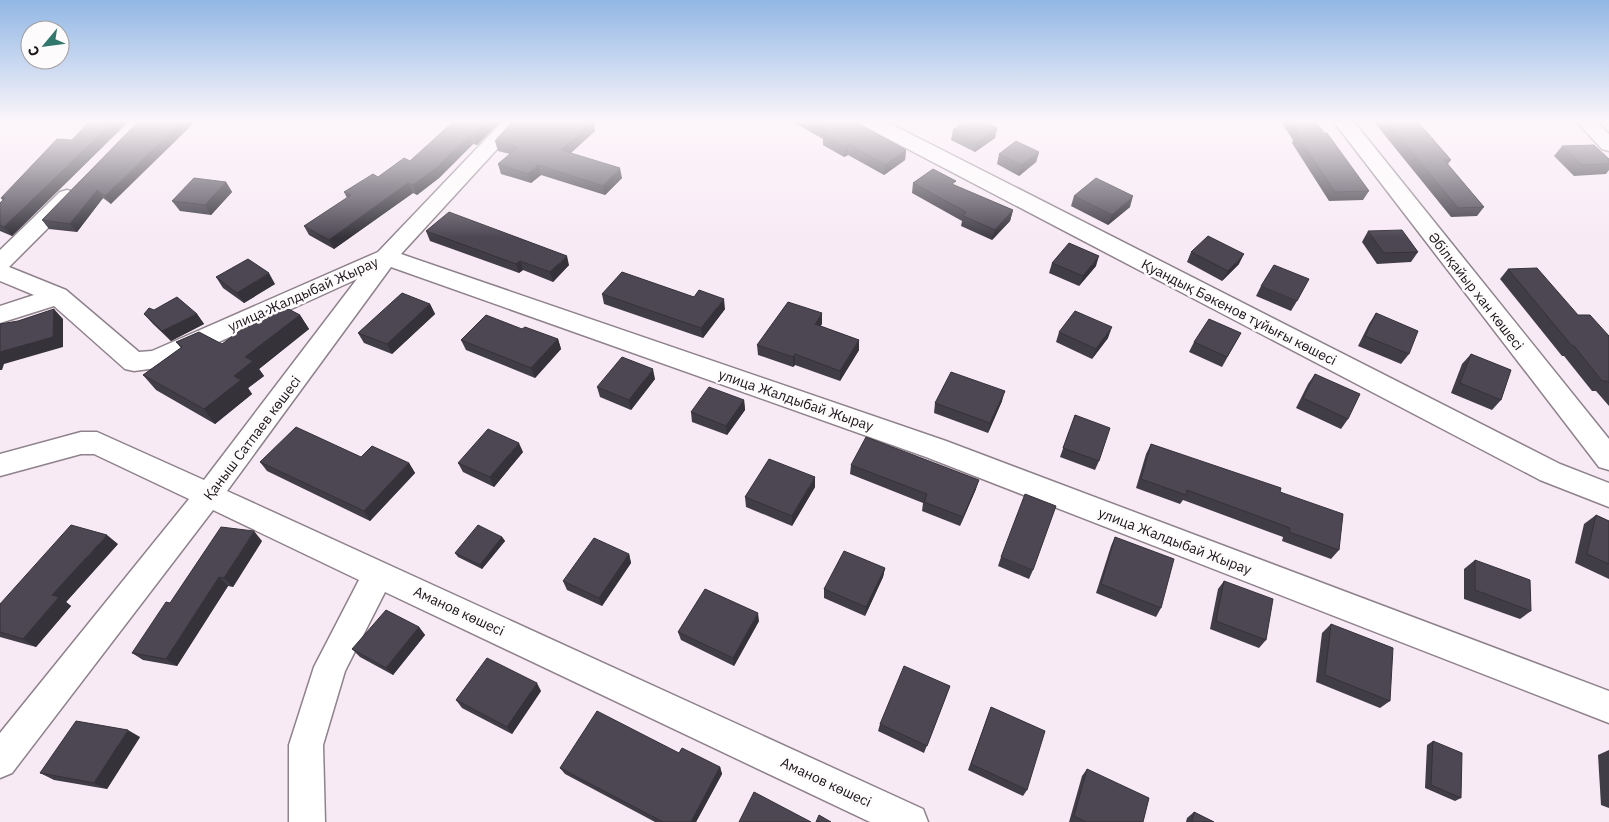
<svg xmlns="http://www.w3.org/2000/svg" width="1609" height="822" viewBox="0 0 1609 822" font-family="'IBM Plex Sans',sans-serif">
  <rect width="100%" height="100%" fill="#f8eaf5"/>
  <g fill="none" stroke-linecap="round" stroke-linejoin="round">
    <g stroke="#8e828c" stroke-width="3">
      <g id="street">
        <polygon points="502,122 522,122 401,254 946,441 1609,691 1609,723 926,457 391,267 227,491 923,809 928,822 870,822 385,592 345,671 323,745 325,822 289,822 289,745 314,667 359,580 213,510 12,773 0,778 0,733 189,499 94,454 81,454 0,476 0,454 81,432 97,432 204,480 357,279 164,367 134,371 125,369 54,306 0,323 0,306 34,295 0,281 0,250 60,192 67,190 74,192 78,197 74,202 9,267 66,290 139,352 152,351 378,252"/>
        <polygon points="862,122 887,122 1560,464 1609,483 1609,507 1540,480 864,126"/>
        <polygon points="1334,122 1354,122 1609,439 1609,470 1599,467"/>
        <polygon points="1577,122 1597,122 1609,134 1609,151 1602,149"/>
      </g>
    </g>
    <use href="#street" fill="#fff" fill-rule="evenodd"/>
  </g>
  <g fill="#413d47">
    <polygon points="89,122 128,122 12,236 0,231 0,203 3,201 1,198 72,140"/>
    <polygon points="138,122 111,204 103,198 77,232 49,229 42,220"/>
    <polygon points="453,122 500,122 477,145 473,144 439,178 417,195 413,193 334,249 309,235 304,226 347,198 344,192 378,177 410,161"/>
    <polygon points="512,122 596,122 594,124 595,131 571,153 622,178 605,195 541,175 531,183 501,174 498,164 510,154 498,151 495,141"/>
    <polygon points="793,122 855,122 906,150 905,160 884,175 848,155 844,157 823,145 823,139"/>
    <polygon points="1281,122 1316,122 1369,191 1363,200 1329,201 1292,143 1293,140"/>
    <polygon points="1374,122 1418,122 1451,160 1448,164 1484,207 1477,216 1451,217"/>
    <polygon points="997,128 995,138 975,152 951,140 953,130"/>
    <polygon points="1562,146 1609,159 1609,170 1606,174 1574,176 1554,156"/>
    <polygon points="1039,152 1036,162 1019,176 997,164 999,154"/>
    <polygon points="226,182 232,192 211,215 180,211 172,201"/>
    <polygon points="913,183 955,186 1013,210 1010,221 992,240 961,226 962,221 912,193"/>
    <polygon points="1074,196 1130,207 1108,225 1071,206"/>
    <polygon points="426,231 569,265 553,282 523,270 519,273 430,241"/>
    <polygon points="1368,231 1418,252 1411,262 1377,264 1362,242"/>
    <polygon points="1191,252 1239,264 1222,281 1187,262"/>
    <polygon points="1052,263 1096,266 1079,286 1049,273"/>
    <polygon points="1508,269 1609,336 1609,406 1596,391 1592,391 1564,356 1562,356 1500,279"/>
    <polygon points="216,277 275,284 244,303 223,288"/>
    <polygon points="1261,286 1297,301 1291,311 1256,296"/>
    <polygon points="602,294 725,309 703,338 604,304"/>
    <polygon points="430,304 435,314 392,354 364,343 358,333"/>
    <polygon points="154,310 197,314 204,324 171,341 153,324 144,314"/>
    <polygon points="1376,313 1409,354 1401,364 1358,346 1369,324"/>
    <polygon points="300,315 309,329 259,369 264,376 248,388 252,394 215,424 156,390 143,375 181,348 176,342 222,344"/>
    <polygon points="822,324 820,326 859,340 859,350 840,381 795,365 793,367 758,355 757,345"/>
    <polygon points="1059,332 1108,338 1092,359 1056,342"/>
    <polygon points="1241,333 1222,367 1189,352 1194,342"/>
    <polygon points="558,339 561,349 535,378 466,350 461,340"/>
    <polygon points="1471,354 1501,400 1492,410 1451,393 1462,364"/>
    <polygon points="1315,374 1348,419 1341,429 1296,408 1308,384"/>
    <polygon points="655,379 631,410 600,397 597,387"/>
    <polygon points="744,400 745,410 727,435 692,422 691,412"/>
    <polygon points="1002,401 988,433 934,413 935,403"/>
    <polygon points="1075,415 1099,461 1095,470 1060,457"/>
    <polygon points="1151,444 1280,492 1339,550 1331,559 1282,541 1283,537 1183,500 1180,504 1136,488 1146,454"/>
    <polygon points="523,452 494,487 463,472 458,463"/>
    <polygon points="361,457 409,463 415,473 370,521 267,471 260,462"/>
    <polygon points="851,465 976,489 960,526 922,511 923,503 850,474"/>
    <polygon points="815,487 792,526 746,507 745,497"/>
    <polygon points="1596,515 1609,521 1609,579 1575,563 1584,524"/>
    <polygon points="502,537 505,541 482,569 458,557 455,553"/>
    <polygon points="1115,537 1161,608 1156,617 1096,593 1111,546"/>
    <polygon points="262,541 233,587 228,586 177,666 143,660 132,653 170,603"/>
    <polygon points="118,544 66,602 71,606 36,647 0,637 0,604"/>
    <polygon points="629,554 631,563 602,606 567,590 563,581"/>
    <polygon points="1001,557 1033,570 1029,579 998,566"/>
    <polygon points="1475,560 1531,611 1520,619 1464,599 1464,569"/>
    <polygon points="885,568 883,577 865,616 824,598 824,589"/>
    <polygon points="1224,581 1266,640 1259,648 1210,629 1218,589"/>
    <polygon points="759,621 734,666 681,640 678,632"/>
    <polygon points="1331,624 1390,701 1380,708 1316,682 1322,633"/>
    <polygon points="419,627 425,635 393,675 360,657 352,649"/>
    <polygon points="541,691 512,734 462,708 456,700"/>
    <polygon points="947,694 924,753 878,731 880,724"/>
    <polygon points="991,707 1027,790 1023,796 968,770"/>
    <polygon points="140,737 107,789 54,780 40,773"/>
    <polygon points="1433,741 1461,798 1455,801 1425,788 1427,745"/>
    <polygon points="1609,750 1609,808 1601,805 1598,755"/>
    <polygon points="679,753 720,767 722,774 696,822 655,822 565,774 560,768"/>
    <polygon points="1087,769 1143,822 1069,822 1082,776"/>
    <polygon points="1194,812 1214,822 1186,822 1187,818"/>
  </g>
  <g fill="#35323a">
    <polygon points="113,122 128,122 12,236 4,227"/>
    <polygon points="181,122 195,122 111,204 105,196"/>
    <polygon points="487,122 500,122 477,145 474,136"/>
    <polygon points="587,122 596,122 594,124 595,131 564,159 561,150"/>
    <polygon points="997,128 995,138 975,152 977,142"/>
    <polygon points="470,135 473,144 439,178 417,195 413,185"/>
    <polygon points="848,144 848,155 844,157 845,147"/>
    <polygon points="906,150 905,160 884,175 885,165"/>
    <polygon points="1039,152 1036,162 1019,176 1021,165"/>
    <polygon points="538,165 541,175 531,183 528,174"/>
    <polygon points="620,168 622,178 605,195 603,186"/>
    <polygon points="226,182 232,192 211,215 205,205"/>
    <polygon points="408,183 413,193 334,249 329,240"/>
    <polygon points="97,190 103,198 77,232 70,224"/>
    <polygon points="1133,196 1130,207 1108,225 1112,215"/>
    <polygon points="1013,210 1010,221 992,240 995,230"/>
    <polygon points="1244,254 1239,264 1222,281 1228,271"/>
    <polygon points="567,256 569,265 553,282 550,272"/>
    <polygon points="1099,256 1096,266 1079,286 1083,276"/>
    <polygon points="520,261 523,270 519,273 516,264"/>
    <polygon points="269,273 275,284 244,303 237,293"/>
    <polygon points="724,299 725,309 703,338 701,328"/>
    <polygon points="430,304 435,314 392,354 387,344"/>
    <polygon points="54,309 63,319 63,347 4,364 2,370 0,370 0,352"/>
    <polygon points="822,313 822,324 814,335 815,324"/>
    <polygon points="197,314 204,324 171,341 162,331"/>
    <polygon points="300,315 309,329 259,369 264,376 248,388 252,394 215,424 204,409 234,376 245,357"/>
    <polygon points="1112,327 1108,338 1092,359 1096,349"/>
    <polygon points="558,339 561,349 535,378 531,368"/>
    <polygon points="859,340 859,350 840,381 840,371"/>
    <polygon points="795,354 795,365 793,367 793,357"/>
    <polygon points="653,369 655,379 631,410 629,400"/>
    <polygon points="1005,391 1002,401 988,433 990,423"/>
    <polygon points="744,400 745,410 727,435 726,426"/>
    <polygon points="519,443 523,452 494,487 490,477"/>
    <polygon points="409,463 415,473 370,521 364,511"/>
    <polygon points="815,477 815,487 792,526 792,516"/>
    <polygon points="979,480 976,489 960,526 963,517"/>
    <polygon points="254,531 262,541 233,587 224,578"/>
    <polygon points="107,535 118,544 66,602 71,606 36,647 23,639 52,595"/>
    <polygon points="502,537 505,541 482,569 480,565"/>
    <polygon points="629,554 631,563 602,606 599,598"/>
    <polygon points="885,568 883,577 865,616 866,607"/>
    <polygon points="219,577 228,586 177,666 166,659"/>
    <polygon points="758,613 759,621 734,666 733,658"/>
    <polygon points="419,627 425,635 393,675 386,668"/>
    <polygon points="537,683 541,691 512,734 507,727"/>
    <polygon points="128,730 140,737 107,789 94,783"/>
    <polygon points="720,767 722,774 696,822 691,822"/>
  </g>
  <g fill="#4c4753" stroke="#35323a">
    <polygon points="89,122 113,122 4,227 0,225 0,203 5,198 1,198 57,139 72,140"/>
    <polygon points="138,122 181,122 105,196 97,190 70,224 42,220"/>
    <polygon points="453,122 487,122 474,136 470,135 436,168 413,185 408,183 329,240 304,226 351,195 344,192 373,174 378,177 404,158 410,161"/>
    <polygon points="512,122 592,122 561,150 620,168 603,186 538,165 528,174 498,164 518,147 495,141"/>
    <polygon points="811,122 855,122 906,150 885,165 848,144 845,147 823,135 828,132"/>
    <polygon points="963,122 986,122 997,128 977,142 953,130"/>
    <polygon points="1291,122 1316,122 1324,133 1327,133 1369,191 1335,192 1296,134 1299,134"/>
    <polygon points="1387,122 1418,122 1451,160 1444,160 1484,207 1458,208"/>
    <polygon points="1016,141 1039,152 1021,165 999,154"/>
    <polygon points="1594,145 1609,159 1609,164 1582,165 1562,146"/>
    <polygon points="933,169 956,181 952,184 1013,210 995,230 963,216 966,212 913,183"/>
    <polygon points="194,178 226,182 205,205 172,201"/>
    <polygon points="1096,178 1133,196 1112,215 1074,196"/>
    <polygon points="449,212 567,256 550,272 520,261 516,264 426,231"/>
    <polygon points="1402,230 1418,252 1384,253 1368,231"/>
    <polygon points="1208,236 1244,254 1228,271 1191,252"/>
    <polygon points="1069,243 1099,256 1083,276 1052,263"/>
    <polygon points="248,259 269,273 237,293 216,277"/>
    <polygon points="1274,265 1309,279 1297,301 1261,286"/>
    <polygon points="1537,268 1578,315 1590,315 1609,336 1609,383 1607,381 1602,381 1574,346 1572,346 1508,269"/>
    <polygon points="622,272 694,297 699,290 724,299 701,328 602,294"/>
    <polygon points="402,293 430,304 387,344 358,333"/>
    <polygon points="177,297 197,314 162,331 144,314 149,308 154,310"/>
    <polygon points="788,302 822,313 815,324 859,340 840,371 795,354 793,357 757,345"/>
    <polygon points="277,303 300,315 245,357 253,361 234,376 241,380 204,409 143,375 182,347 176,342 199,332 222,344"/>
    <polygon points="54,309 53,337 0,352 0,324 18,321"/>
    <polygon points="1075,311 1112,327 1096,349 1059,332"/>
    <polygon points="1376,313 1418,331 1409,354 1365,336"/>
    <polygon points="486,315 522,329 525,327 558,339 531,368 461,340"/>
    <polygon points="1209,319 1241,333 1227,357 1194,342"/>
    <polygon points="1471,354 1511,370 1501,400 1460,383"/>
    <polygon points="622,357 653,369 629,400 597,387"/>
    <polygon points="951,372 1005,391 990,423 935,403"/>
    <polygon points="1315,374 1360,394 1348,419 1303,398"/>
    <polygon points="709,387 744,400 726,426 691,412"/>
    <polygon points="1075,415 1110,428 1099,461 1063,448"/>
    <polygon points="296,427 361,457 372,446 409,463 364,511 260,462"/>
    <polygon points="488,429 519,443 490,477 458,463"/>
    <polygon points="866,437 979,480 963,517 924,502 927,494 851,465"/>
    <polygon points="1151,444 1281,488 1280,492 1343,514 1339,550 1289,532 1290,528 1187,490 1186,495 1141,479"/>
    <polygon points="769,459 815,477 792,516 745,497"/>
    <polygon points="1025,494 1056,506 1033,570 1001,557"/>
    <polygon points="1596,515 1609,521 1609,564 1587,554"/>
    <polygon points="71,525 107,535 52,595 59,597 23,639 0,632 0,604"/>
    <polygon points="478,525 502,537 480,565 455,553"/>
    <polygon points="221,527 254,531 224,578 219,577 166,659 132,653 166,602 170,603"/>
    <polygon points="1115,537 1174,559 1161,608 1101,584"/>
    <polygon points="594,538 629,554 599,598 563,581"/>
    <polygon points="844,551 885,568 866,607 824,589"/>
    <polygon points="1475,560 1530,580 1531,611 1475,590"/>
    <polygon points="1224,581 1273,599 1266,640 1216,621"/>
    <polygon points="705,589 758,613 733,658 678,632"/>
    <polygon points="386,610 419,627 386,668 352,649"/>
    <polygon points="1331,624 1393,648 1390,701 1325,675"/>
    <polygon points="487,658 537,683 507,727 456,700"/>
    <polygon points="904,666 950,686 927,746 880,724"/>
    <polygon points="991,707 1045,731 1027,790 971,764"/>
    <polygon points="597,711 679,753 682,748 720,767 691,822 663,822 560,768"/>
    <polygon points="76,721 128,730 94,783 40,773"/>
    <polygon points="1433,741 1462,753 1461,798 1431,785"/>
    <polygon points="1087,769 1149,798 1143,822 1086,822 1074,816"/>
    <polygon points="754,792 811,822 739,822"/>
    <polygon points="1194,812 1214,822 1192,822"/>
    <polygon points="819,815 831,822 816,822"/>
  </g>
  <linearGradient id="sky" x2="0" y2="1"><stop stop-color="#91b7e5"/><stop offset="0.51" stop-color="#fcf6fa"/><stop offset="1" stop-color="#fcf6fa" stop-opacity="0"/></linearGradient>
  <rect width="1609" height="238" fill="url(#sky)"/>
  <g text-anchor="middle" stroke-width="5" stroke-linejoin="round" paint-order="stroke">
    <g font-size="14" fill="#181317" stroke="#fefbfd">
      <text transform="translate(1476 291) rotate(52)" y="5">Әбілқайыр хан көшесі</text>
      <text transform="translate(303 294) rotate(-24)" y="5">улица Жалдыбай Жырау</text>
      <text transform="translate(1239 312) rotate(27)" y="5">Қуандық Бәкенов тұйығы көшесі</text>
      <text transform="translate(796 400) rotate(19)" y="5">улица Жалдыбай Жырау</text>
      <text transform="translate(252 438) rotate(-53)" y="5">Қаныш Сатпаев көшесі</text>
      <text transform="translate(1175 541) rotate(21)" y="5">улица Жалдыбай Жырау</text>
      <text transform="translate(459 611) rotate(25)" y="5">Аманов көшесі</text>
      <text transform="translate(826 782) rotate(25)" y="5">Аманов көшесі</text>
    </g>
  </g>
  <g transform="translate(45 45) rotate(241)"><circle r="24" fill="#fefbfd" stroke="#a29ea1"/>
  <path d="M0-4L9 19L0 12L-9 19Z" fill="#32776c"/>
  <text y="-8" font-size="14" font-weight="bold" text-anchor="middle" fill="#181317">С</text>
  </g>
</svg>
